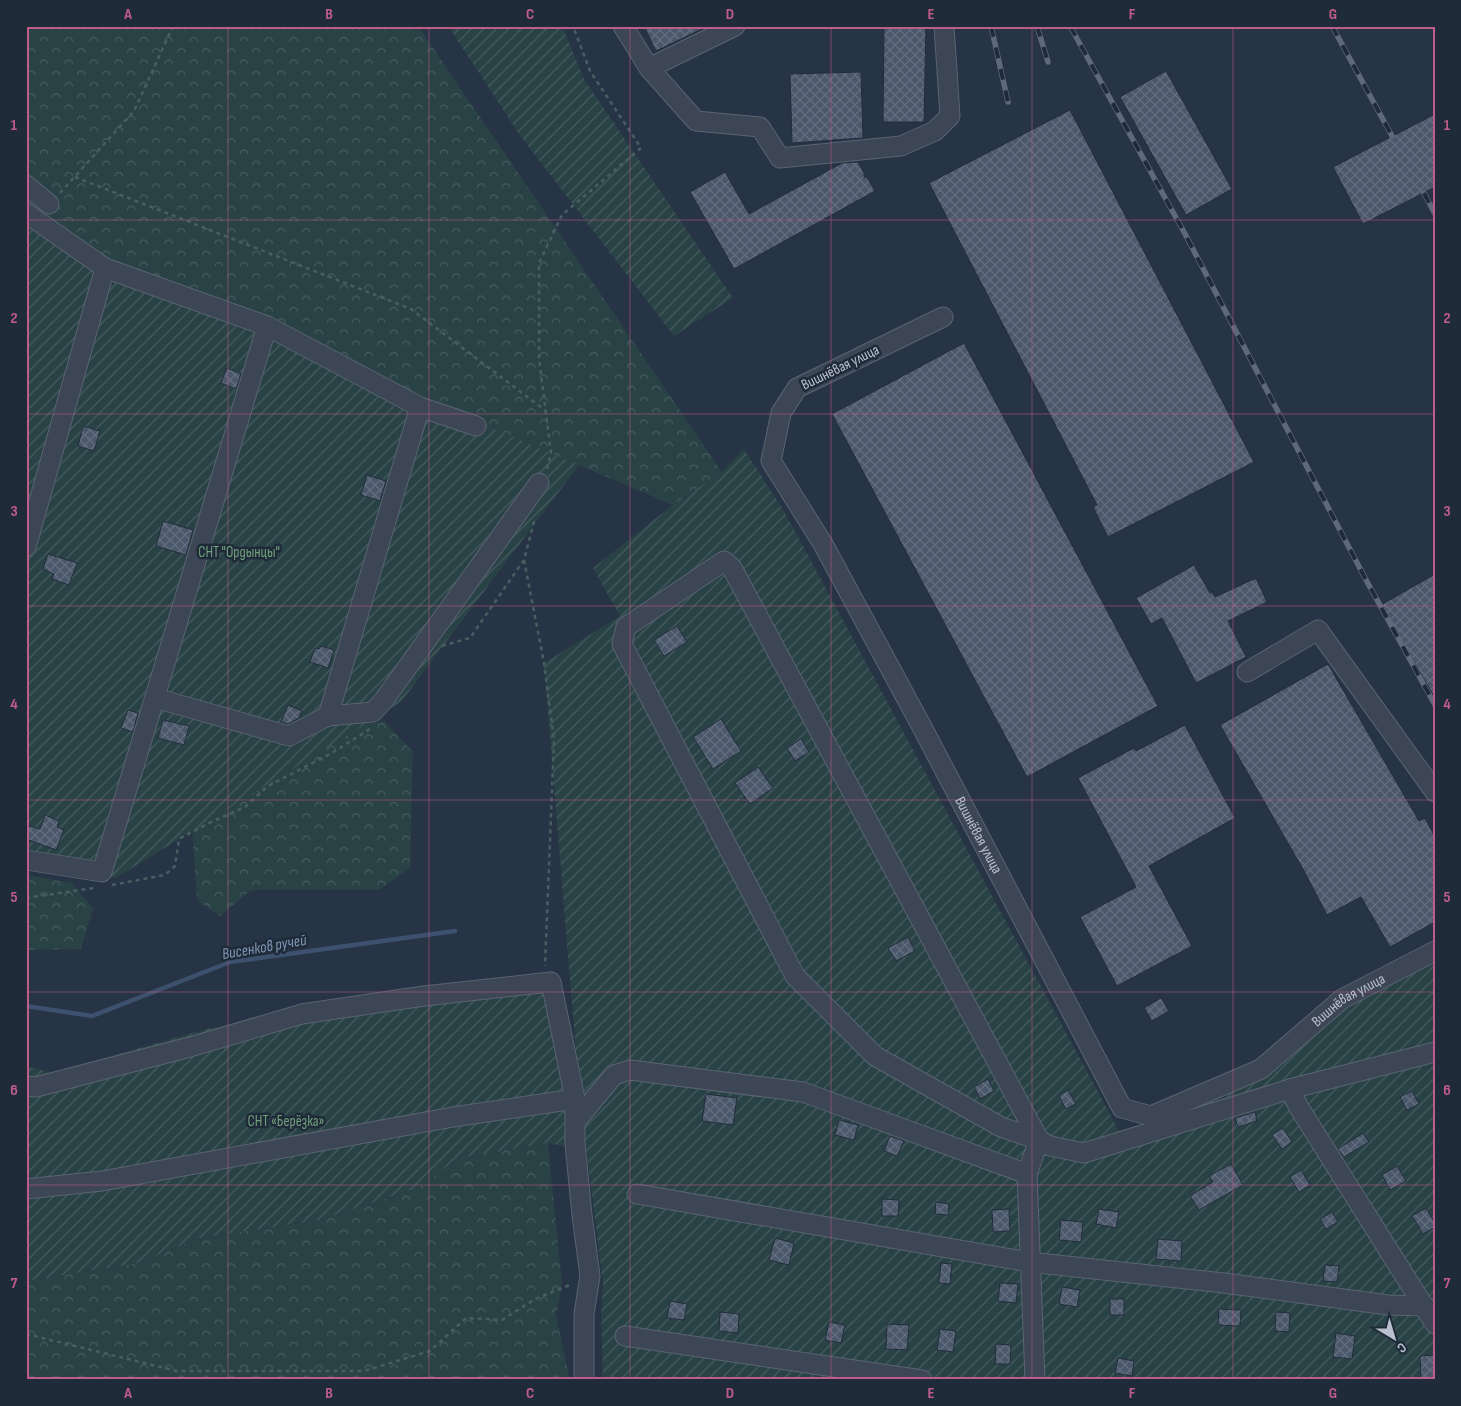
<svg xmlns="http://www.w3.org/2000/svg" width="1461" height="1406" viewBox="0 0 1461 1406" font-family="'Sofia Sans Condensed',sans-serif">
  <defs>
    <pattern id="forest-crowns" width="20" height="18" patternUnits="userSpaceOnUse" patternTransform="scale(1.25)"><rect width="20" height="18" fill="#294246"/><path d="M2 6a3 3 0 1 1 6 0M12 15a3 3 0 1 1 6 0" fill="none" stroke="#465c60"/></pattern>
    <pattern id="garden-furrows" width="10" height="10" patternUnits="userSpaceOnUse" patternTransform="scale(1.25)"><rect width="10" height="10" fill="#294246"/><path d="M-1 1l2-2M0 10L10 0M9 11l2-2" fill="none" stroke="#465c60"/></pattern>
    <pattern id="building-cross-hatch" width="8" height="8" patternUnits="userSpaceOnUse" patternTransform="scale(1.25)"><rect width="8" height="8" fill="#4b586b"/><path d="M0 0l8 8M0 8l8-8" fill="none" stroke="#636e7f"/></pattern>
  </defs>
  <rect width="100%" height="100%" fill="#273445"/>
  <g fill="url(#forest-crowns)">
    <polygon points="26,26 418,26 722,472 673,505 87,256 26,206"/>
    <polygon points="384,721 413,752 410,868 379,890 251,890 220,916 197,900 191,814 338,729"/>
    <polygon points="26,875 72,883 93,908 81,949 26,950"/>
    <polygon points="548,1143 562,1285 556,1315 570,1380 26,1380 26,1281 139,1263 198,1238 320,1220 419,1187 458,1158"/>
  </g>
  <g fill="url(#garden-furrows)">
    <polygon points="448,26 562,26 584,79 733,298 674,336 521,137"/>
    <polygon points="26,206 87,256 579,465 401,702 116,878 26,865"/>
    <polygon points="744,449 784,511 1124,1140 1282,1043 1435,960 1435,1380 603,1380 601,1318 603,1284 579,1090 544,663 620,616 593,568 673,505 722,472"/>
    <polygon points="553,971 568,1147 548,1143 458,1158 419,1187 320,1220 198,1238 139,1263 26,1281 26,1066 52,1073 206,1029"/>
  </g>
  <g fill="none" stroke-linecap="round" stroke-linejoin="round">
    <polyline stroke="#3d516e" stroke-width="4.5" points="26,1006 92,1016 230,962 455,931"/>
  </g>
  <g fill="url(#building-cross-hatch)" stroke="#222d3c">
    <polygon points="644,26 708,26 656,51"/>
    <polygon points="884,26 926,26 924,122 883,122"/>
    <polygon points="1166,71 1232,189 1186,215 1120,97"/>
    <polygon points="861,72 863,138 792,143 790,74"/>
    <polygon points="1070,110 1254,462 1108,537 1093,507 1097,505 929,183"/>
    <polygon points="1435,114 1435,187 1363,224 1333,167"/>
    <polygon points="858,162 864,173 864,177 867,177 875,191 734,269 690,192 725,172 749,214 842,163"/>
    <polygon points="964,343 1158,706 1027,777 832,414"/>
    <polygon points="227,368 241,374 236,389 221,383"/>
    <polygon points="83,426 100,431 94,451 78,446"/>
    <polygon points="367,475 386,481 380,501 361,495"/>
    <polygon points="163,521 193,530 186,555 156,546"/>
    <polygon points="48,554 77,563 69,585 52,579 54,574 43,569"/>
    <polygon points="1194,565 1210,593 1212,592 1215,597 1256,578 1267,602 1228,621 1246,657 1196,683 1162,618 1151,624 1136,598"/>
    <polygon points="1435,574 1435,698 1381,605"/>
    <polygon points="677,626 687,642 664,656 654,640"/>
    <polygon points="321,646 334,650 328,668 310,662 315,648 319,649"/>
    <polygon points="1328,664 1419,821 1425,818 1435,837 1435,922 1390,947 1361,897 1327,915 1304,871 1220,725"/>
    <polygon points="288,705 302,711 299,718 288,724 281,722"/>
    <polygon points="128,710 138,713 133,732 121,728"/>
    <polygon points="721,719 741,751 713,769 693,737"/>
    <polygon points="163,720 189,726 184,745 158,738"/>
    <polygon points="1185,725 1235,818 1149,866 1192,946 1117,986 1080,917 1136,887 1078,778 1134,748 1136,751"/>
    <polygon points="801,739 809,752 795,761 787,748"/>
    <polygon points="758,767 773,788 750,804 735,783"/>
    <polygon points="45,815 59,821 57,827 64,830 56,850 26,839 26,825 40,829"/>
    <polygon points="908,937 915,951 896,961 888,948"/>
    <polygon points="1161,998 1169,1011 1152,1021 1144,1008"/>
    <polygon points="988,1079 994,1091 980,1099 974,1087"/>
    <polygon points="1068,1090 1076,1104 1066,1109 1059,1096"/>
    <polygon points="1412,1091 1419,1104 1407,1110 1400,1097"/>
    <polygon points="706,1094 737,1098 733,1125 702,1121"/>
    <polygon points="1255,1112 1257,1121 1238,1127 1235,1118"/>
    <polygon points="839,1120 858,1125 854,1140 835,1135"/>
    <polygon points="1283,1128 1292,1142 1282,1149 1272,1135"/>
    <polygon points="1363,1133 1369,1142 1344,1157 1338,1149"/>
    <polygon points="890,1136 904,1141 897,1156 884,1151"/>
    <polygon points="1231,1164 1243,1185 1199,1210 1190,1196 1213,1182 1209,1176"/>
    <polygon points="1397,1166 1406,1181 1390,1190 1382,1175"/>
    <polygon points="1301,1170 1310,1185 1299,1192 1290,1177"/>
    <polygon points="882,1199 899,1200 898,1216 882,1216"/>
    <polygon points="936,1202 949,1204 948,1215 935,1214"/>
    <polygon points="1426,1208 1435,1223 1435,1227 1423,1234 1412,1216"/>
    <polygon points="1009,1209 1010,1231 993,1232 992,1210"/>
    <polygon points="1099,1209 1119,1212 1116,1228 1096,1224"/>
    <polygon points="1332,1212 1338,1222 1326,1229 1320,1219"/>
    <polygon points="1061,1220 1083,1222 1081,1242 1059,1240"/>
    <polygon points="775,1238 794,1243 789,1265 769,1260"/>
    <polygon points="1158,1239 1182,1241 1181,1261 1156,1259"/>
    <polygon points="941,1263 952,1264 950,1284 939,1283"/>
    <polygon points="1325,1265 1339,1266 1337,1282 1323,1281"/>
    <polygon points="1000,1283 1018,1284 1016,1303 998,1301"/>
    <polygon points="1062,1287 1080,1290 1077,1307 1059,1304"/>
    <rect x="1110" y="1299" width="14" height="16"/>
    <polygon points="670,1301 687,1304 684,1320 667,1318"/>
    <polygon points="1219,1309 1241,1310 1240,1326 1218,1325"/>
    <polygon points="720,1312 739,1314 738,1333 719,1331"/>
    <polygon points="1276,1312 1290,1313 1289,1332 1275,1331"/>
    <polygon points="829,1322 845,1325 841,1343 825,1340"/>
    <polygon points="887,1324 909,1325 907,1350 886,1349"/>
    <polygon points="940,1329 956,1331 953,1352 937,1350"/>
    <polygon points="1336,1333 1355,1336 1352,1359 1333,1357"/>
    <polygon points="996,1344 1011,1345 1010,1364 995,1364"/>
    <polygon points="1435,1355 1435,1379 1421,1380 1420,1356"/>
    <polygon points="1118,1358 1134,1361 1132,1376 1115,1373"/>
  </g>
  <g fill="none" stroke-linecap="round" stroke-linejoin="round">
    <g stroke="#5a6472" stroke-width="21">
      <g id="minor">
        <polyline points="623,26 649,68 696,121 760,127 780,158 901,146 935,131 950,116 944,26"/>
        <polyline points="649,68 735,26"/>
        <polyline points="26,185 49,204"/>
        <polyline points="26,213 105,268 267,326 420,407 476,426"/>
        <path id="s1" d="M 943,317 L 797,388 L 781,413 L 771,461 L 823,544 L 922,727 L 1122,1108 L 1151,1116 L 1261,1069 L 1342,999 L 1435,951"/>
        <polyline points="26,547 105,268"/>
        <polyline points="1247,672 1318,630 1435,792"/>
        <polyline points="155,698 289,736 328,716 420,407"/>
        <polyline points="328,716 373,712 384,700 539,483"/>
        <polyline points="26,860 102,872 267,326"/>
        <polyline points="26,1086 36,1087 190,1047 302,1014 424,996 551,982 575,1099 575,1144 582,1215 590,1276 584,1314 584,1380"/>
        <polyline points="1290,1089 1298,1106 1435,1324"/>
        <polyline points="575,1122 614,1075 630,1070 803,1092 1027,1174 1035,1380"/>
        <polyline points="1027,1174 1039,1140 732,568 724,561 626,627 622,644 795,976 875,1056 1001,1127 1039,1140 1050,1146 1084,1153 1290,1089 1435,1052"/>
        <polyline points="26,1189 102,1181 453,1117 575,1099"/>
        <polyline points="637,1194 1029,1262 1224,1283 1388,1305 1425,1306"/>
        <polyline points="625,1336 922,1380"/>
      </g>
    </g>
    <g stroke="#485f62" stroke-width="2.5" stroke-dasharray="4 4" stroke-linecap="butt">
      <polyline points="75,177 411,309 546,411"/>
      <polyline points="60,193 134,111 173,26"/>
      <polyline points="547,469 551,453 539,358 539,263 562,215 641,148 590,71 573,26"/>
      <polyline points="524,560 544,663 554,740 545,966"/>
      <polyline points="442,646 470,638 524,560 535,518"/>
      <polyline points="112,885 165,875 175,866 179,839 207,824 245,807 268,786 332,753 370,729"/>
      <polyline points="26,898 94,888"/>
      <polyline points="26,1334 177,1371 364,1371 430,1351 466,1318 502,1320 535,1299 572,1284"/>
    </g>
    <use href="#minor" stroke="#3c4654" stroke-width="19"/>
    <g stroke="#5e6a7b" stroke-width="5.5">
      <g id="rail">
        <polyline points="991,26 1008,102"/>
        <polyline points="1037,26 1048,62"/>
        <polyline points="1070,26 1184,232 1365,578 1435,705"/>
        <polyline points="1332,26 1392,136"/>
        <polyline points="1424,193 1435,214"/>
      </g>
    </g>
    <use href="#rail" stroke="#202b3a" stroke-width="4" stroke-dasharray="11" stroke-linecap="butt"/>
  </g>
  <path fill="none" stroke="#bf5c89" stroke-width="1" stroke-opacity="0.55" d="M 228,26 L 228,1380M 429,26 L 429,1380M 630,26 L 630,1380M 831,26 L 831,1380M 1032,26 L 1032,1380M 1233,26 L 1233,1380M 26,220 L 1435,220M 26,414 L 1435,414M 26,606 L 1435,606M 26,800 L 1435,800M 26,992 L 1435,992M 26,1185 L 1435,1185"/>
  <g text-anchor="middle" stroke-width="5" stroke-linejoin="round" paint-order="stroke">
    <g font-size="15" fill="#bac1ce" stroke="#202b3a">
      <text transform="translate(840 367) rotate(-26)" y="5">Вишнёвая улица</text>
      <text dy="5" stroke="none"><textPath href="#s1" startOffset="669">Вишнёвая улица</textPath></text>
      <text dy="5" stroke="none"><textPath href="#s1" startOffset="1239">Вишнёвая улица</textPath></text>
    </g>
    <g font-size="15" fill="#709f7b" stroke="#202b3a">
      <text x="239" y="557">СНТ "Ордынцы"</text>
      <text x="286" y="1126">СНТ «Берёзка»</text>
    </g>
    <g font-size="16" font-style="italic" fill="#8097b5" stroke="#202b3a">
      <text transform="translate(264 946) rotate(-10)" y="6">Висенков ручей</text>
    </g>
  </g>
  <rect width="1461" height="1406" fill="none" stroke="#202b3a" stroke-width="55"/>
  <g transform="translate(1394 1338) rotate(142)" stroke="#202b3a" stroke-width="4" paint-order="stroke">
  <path d="M0-4L9 19L0 12L-9 19Z" fill="#bac1ce"/>
  <text y="-8" font-size="14" font-weight="bold" text-anchor="middle" fill="#bac1ce">С</text>
  </g>
  <rect x="28" y="28" width="1406" height="1350" fill="none" stroke="#bf5c89" stroke-width="2"/>
  <g font-size="16" text-anchor="middle" font-weight="bold" fill="#bf5c89">
    <text x="128" y="19">A</text>
    <text x="329" y="19">B</text>
    <text x="530" y="19">C</text>
    <text x="730" y="19">D</text>
    <text x="931" y="19">E</text>
    <text x="1132" y="19">F</text>
    <text x="1333" y="19">G</text>
    <text x="14" y="130">1</text>
    <text x="1447" y="130">1</text>
    <text x="14" y="323">2</text>
    <text x="1447" y="323">2</text>
    <text x="14" y="516">3</text>
    <text x="1447" y="516">3</text>
    <text x="14" y="709">4</text>
    <text x="1447" y="709">4</text>
    <text x="14" y="902">5</text>
    <text x="1447" y="902">5</text>
    <text x="14" y="1095">6</text>
    <text x="1447" y="1095">6</text>
    <text x="14" y="1288">7</text>
    <text x="1447" y="1288">7</text>
    <text x="128" y="1398">A</text>
    <text x="329" y="1398">B</text>
    <text x="530" y="1398">C</text>
    <text x="730" y="1398">D</text>
    <text x="931" y="1398">E</text>
    <text x="1132" y="1398">F</text>
    <text x="1333" y="1398">G</text>
  </g>
</svg>
